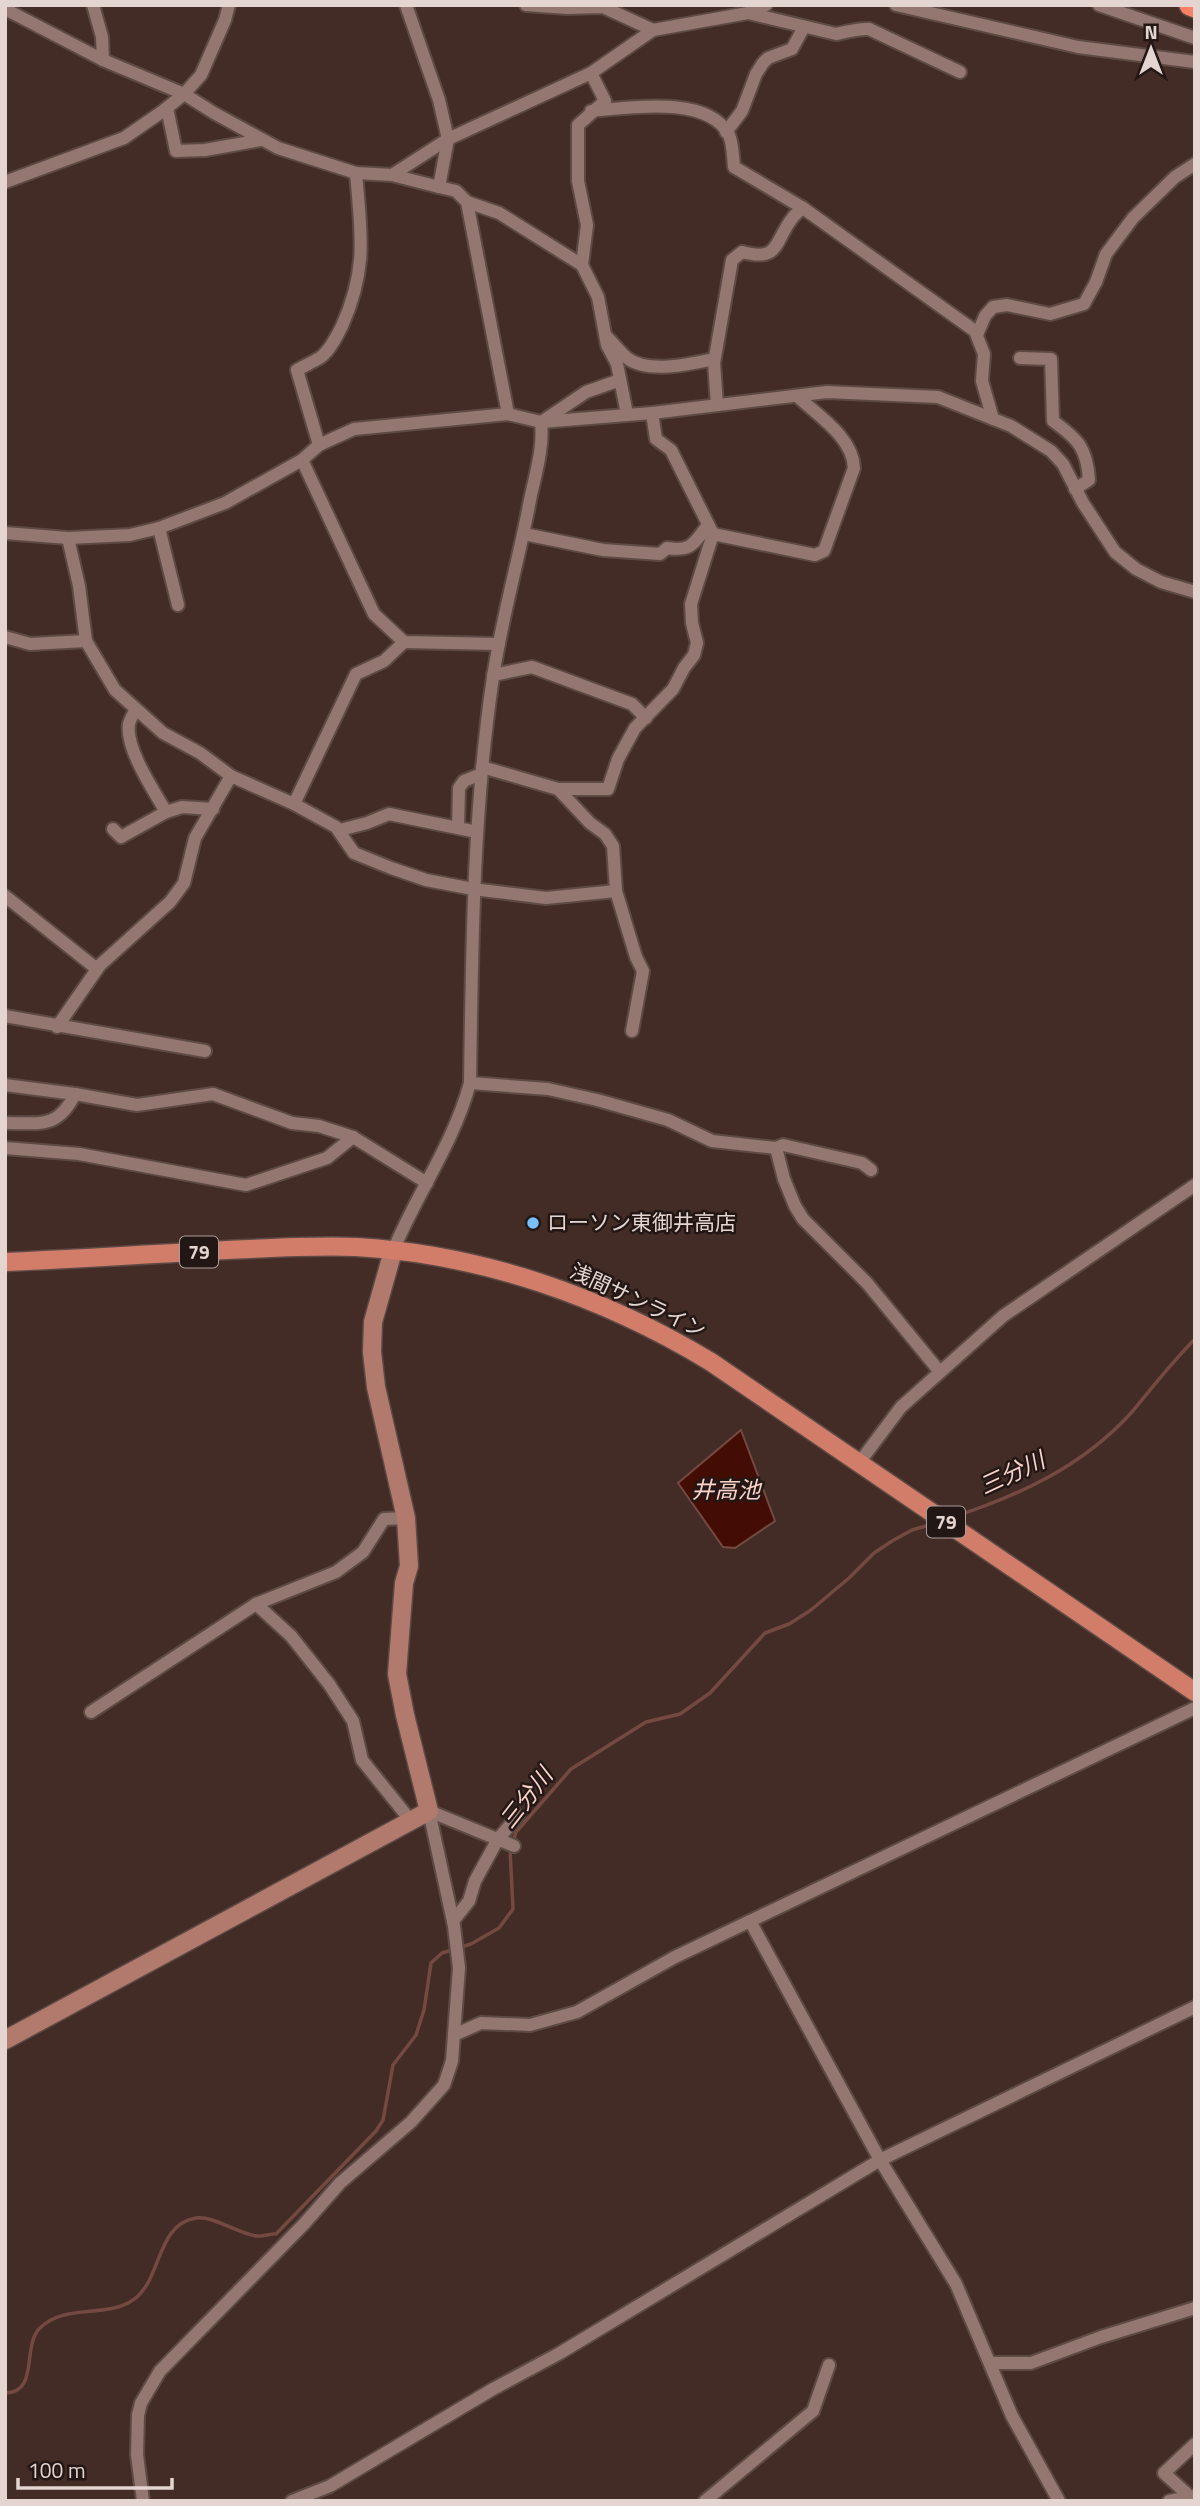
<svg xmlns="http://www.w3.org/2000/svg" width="1200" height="2506" viewBox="0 0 1200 2506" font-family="'Titillium Web','Noto Sans JP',sans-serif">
  <rect width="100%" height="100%" fill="#442c26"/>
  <polygon fill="#430d03" stroke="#744941" stroke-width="2" points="741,1430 775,1521 735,1548 723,1547 678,1483"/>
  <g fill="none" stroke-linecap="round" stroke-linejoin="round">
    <g stroke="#744941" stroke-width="3.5">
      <path d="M 950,1518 C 1018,1496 1082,1467 1131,1413 C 1152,1388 1171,1363 1195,1339"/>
      <polyline points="513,1842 516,1832 571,1769 646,1722 680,1714 710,1693 765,1633 789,1624 811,1610 849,1578 874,1553 892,1541 912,1530 936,1523"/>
      <path d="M 5,2393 C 39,2393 22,2348 39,2329 C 65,2301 112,2321 138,2296 C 162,2273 158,2224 196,2218 C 213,2215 240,2235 257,2236 C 263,2237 273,2233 276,2234 L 376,2131 L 383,2120 L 393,2065 L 416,2035 L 424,2010 L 431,1963 L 442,1953 L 471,1944 L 499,1928 L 513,1909 L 510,1849"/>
    </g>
    <g stroke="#5e4a45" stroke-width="16">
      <g id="street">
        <polyline points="93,5 102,37 103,60"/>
        <polyline points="406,5 439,100 448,139 439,187"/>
        <polyline points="526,5 567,8 603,7 653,30"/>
        <polyline points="896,5 1078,47 1195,62"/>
        <polyline points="1099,5 1195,38"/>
        <polyline points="5,9 103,60 184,94 214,113 278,148 356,173 392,175 439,187 456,191 467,202 508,414"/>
        <path d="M 748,13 L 836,34 C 848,32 857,28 869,29 L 960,72"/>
        <polyline points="591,73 605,101 578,125 578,181 587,225 582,265 598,297 607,345 617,364 627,414"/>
        <polyline points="167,108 176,151 205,150 261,140"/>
        <path d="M 591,111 C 627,108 708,94 729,135 C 733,144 733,157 734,167 L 803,208 L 975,331 L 984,354 L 982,381 L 993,419"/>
        <polyline points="726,132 742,111 756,74 763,63 768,58 792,49 804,27"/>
        <polyline points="392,175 448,139 591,73 653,30 748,13 766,5"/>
        <polyline points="5,182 124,138 163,111 184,94 201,75 225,20 229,5"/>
        <polyline points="467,202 499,213 582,265"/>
        <polyline points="977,335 985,316 993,307 1007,305 1050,314 1084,304 1096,282 1106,254 1133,218 1175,177 1195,164"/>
        <path d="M 607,337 C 614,344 620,352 627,358 C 647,374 691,364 714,359"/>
        <path d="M 1020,358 L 1051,359 L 1053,421 C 1078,439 1087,448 1089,480 L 1075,489"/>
        <path d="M 717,405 L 714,363 L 732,260 L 742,252 C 779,262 774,243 791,220 C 794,215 799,211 803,208"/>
        <polyline points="543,421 586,392 620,380"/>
        <path d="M 319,445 L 297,370 C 304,366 313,362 321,357 C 330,350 337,336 342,326 C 368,268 361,233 356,173"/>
        <polyline points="302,460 374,614 404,642 499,644"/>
        <polyline points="159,528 178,605"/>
        <polyline points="5,533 68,538 130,535 159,528 225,503 302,460 319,445 354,429 508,414 541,422 652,413 827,392 938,397 1011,426 1051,451 1063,464 1083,503 1115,552 1136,569 1161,582 1195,592"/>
        <path d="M 524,534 L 603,550 L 660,554 L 667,548 C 692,552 694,543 708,525"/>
        <path d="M 713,534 L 815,555 L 824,551 L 854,468 C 853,437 817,415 797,396"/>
        <polyline points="68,538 79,586 86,641 115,690 163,733 200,753 231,776 294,804 336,827 354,853 391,868 426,880 473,889 546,898 616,891"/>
        <polyline points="5,637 30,644 86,641"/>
        <polyline points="493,675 532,667 632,704 646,718"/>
        <path d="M 136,709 C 134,713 130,719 129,724 C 125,748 154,791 166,812"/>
        <polyline points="482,767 558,789 608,789 618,759 635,728 673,689 684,668 694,655 697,643 692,623 691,604 713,534 671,450 656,439 652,413"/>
        <polyline points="558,789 590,823 605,834 613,846 616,891 636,957 643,971 632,1031"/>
        <polyline points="294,804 356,674 384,661 404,642"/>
        <polyline points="458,828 459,788 464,781 481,774"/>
        <polyline points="113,829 121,837 166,812 182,807 213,809"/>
        <polyline points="340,830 367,823 389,814 477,832"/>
        <polyline points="5,896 97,969"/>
        <polyline points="5,1016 205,1051"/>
        <polyline points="57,1027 100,965 170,902 184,883 195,838 231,776"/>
        <polyline points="470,1083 548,1089 597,1100 668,1120 712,1141 776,1148 783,1145 862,1163 871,1170"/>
        <polyline points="5,1085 75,1094 137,1105 213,1094 292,1123 319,1126 353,1137 427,1183"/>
        <path d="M 5,1123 C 40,1123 58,1129 75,1094"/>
        <polyline points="5,1148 79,1154 246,1185 327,1158 353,1137"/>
        <polyline points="776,1148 784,1179 795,1206 803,1219 867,1283 940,1372"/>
        <path d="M 393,1251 C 417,1193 453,1145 470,1083 C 472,947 473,811 493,677 C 502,617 519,559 530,500 C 535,476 544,447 541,422"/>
        <polyline points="859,1463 901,1407 1003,1316 1195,1185"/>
        <polyline points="256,1604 291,1636 329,1684 353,1721 362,1760 411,1821"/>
        <polyline points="91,1712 256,1604 336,1572 363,1552 384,1519 406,1518"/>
        <polyline points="429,1811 514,1846"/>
        <polyline points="453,1921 469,1901 475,1881 498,1839 518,1816"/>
        <polyline points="750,1921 880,2160 956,2284 1012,2416 1059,2501"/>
        <polyline points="454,2035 481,2023 530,2025 577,2012 675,1957 1195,1708"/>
        <polyline points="990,2363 1031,2363 1101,2337 1195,2308"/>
        <polyline points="1188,2497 1186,2493 1164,2473 1195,2444"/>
        <polyline points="143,2501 137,2455 138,2415 141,2403 160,2371 304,2224 340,2183 411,2122 444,2085 452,2061 459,1968 454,1926 429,1811"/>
        <polyline points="292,2501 330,2486 493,2389 560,2353 880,2160 1195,2007"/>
        <polyline points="705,2501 813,2411 829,2365"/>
        <polyline points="1169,2501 1194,2496"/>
      </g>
    </g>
    <g stroke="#5e4a45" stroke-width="21">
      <polyline id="secondary" points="5,2040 429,1811 405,1715 397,1674 404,1583 409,1566 406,1518 376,1387 372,1352 373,1322 393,1251"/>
    </g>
    <g stroke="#5e4a45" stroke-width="21">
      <path id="primary" d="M 5,1262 C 72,1259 140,1255 207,1251 C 256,1249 307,1245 356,1247 C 481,1254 604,1297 711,1362 L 1195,1692"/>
    </g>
    <g stroke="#5e4a45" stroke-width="24">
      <polyline id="highway" points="1190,5 1195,7"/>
    </g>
    <use href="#street" stroke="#937770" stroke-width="12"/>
    <use href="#secondary" stroke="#b27a6c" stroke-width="18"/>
    <use href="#primary" stroke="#d17d69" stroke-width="18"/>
    <use href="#highway" stroke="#fa8164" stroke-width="21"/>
  </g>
  <circle fill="#79bff8" stroke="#221715" stroke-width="2.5" cx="533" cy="1223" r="7"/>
  <g text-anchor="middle" stroke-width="5" stroke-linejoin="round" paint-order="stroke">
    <g fill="#221715" stroke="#aa9c99" stroke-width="2">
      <rect x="180" y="1236.5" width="38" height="31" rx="5"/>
      <rect x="927" y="1506.5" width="38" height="31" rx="5"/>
    </g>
    <g font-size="19" font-weight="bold" fill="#e5d5d1">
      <text x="199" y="1259">79</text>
      <text x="946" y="1529">79</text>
    </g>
    <g font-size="21" fill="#e5d5d1" stroke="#221715" text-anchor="start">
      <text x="547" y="1230">ローソン東御井高店</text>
    </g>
    <g font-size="21" fill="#e5d5d1" stroke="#221715">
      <text transform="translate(638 1301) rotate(25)" y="7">浅間サンライン</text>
    </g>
    <g font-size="23" font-style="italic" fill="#f9d2c8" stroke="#221715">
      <text transform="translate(1012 1473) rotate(-25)" y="8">三分川</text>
      <text x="726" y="1498">井高池</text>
      <text transform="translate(526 1798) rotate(-52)" y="8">三分川</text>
    </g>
  </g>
  <rect width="1200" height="2506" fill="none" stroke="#e5d5d1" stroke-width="14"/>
  <g transform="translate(1151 49)" stroke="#221715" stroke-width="5" paint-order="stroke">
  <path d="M0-5L12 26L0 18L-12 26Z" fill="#e5d5d1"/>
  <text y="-10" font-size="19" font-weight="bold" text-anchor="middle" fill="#e5d5d1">N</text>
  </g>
  <path d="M18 2478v10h154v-10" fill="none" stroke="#e5d5d1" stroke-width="3.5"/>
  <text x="28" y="2478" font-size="21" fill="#e5d5d1" stroke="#221715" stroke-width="5" paint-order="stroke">100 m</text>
</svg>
